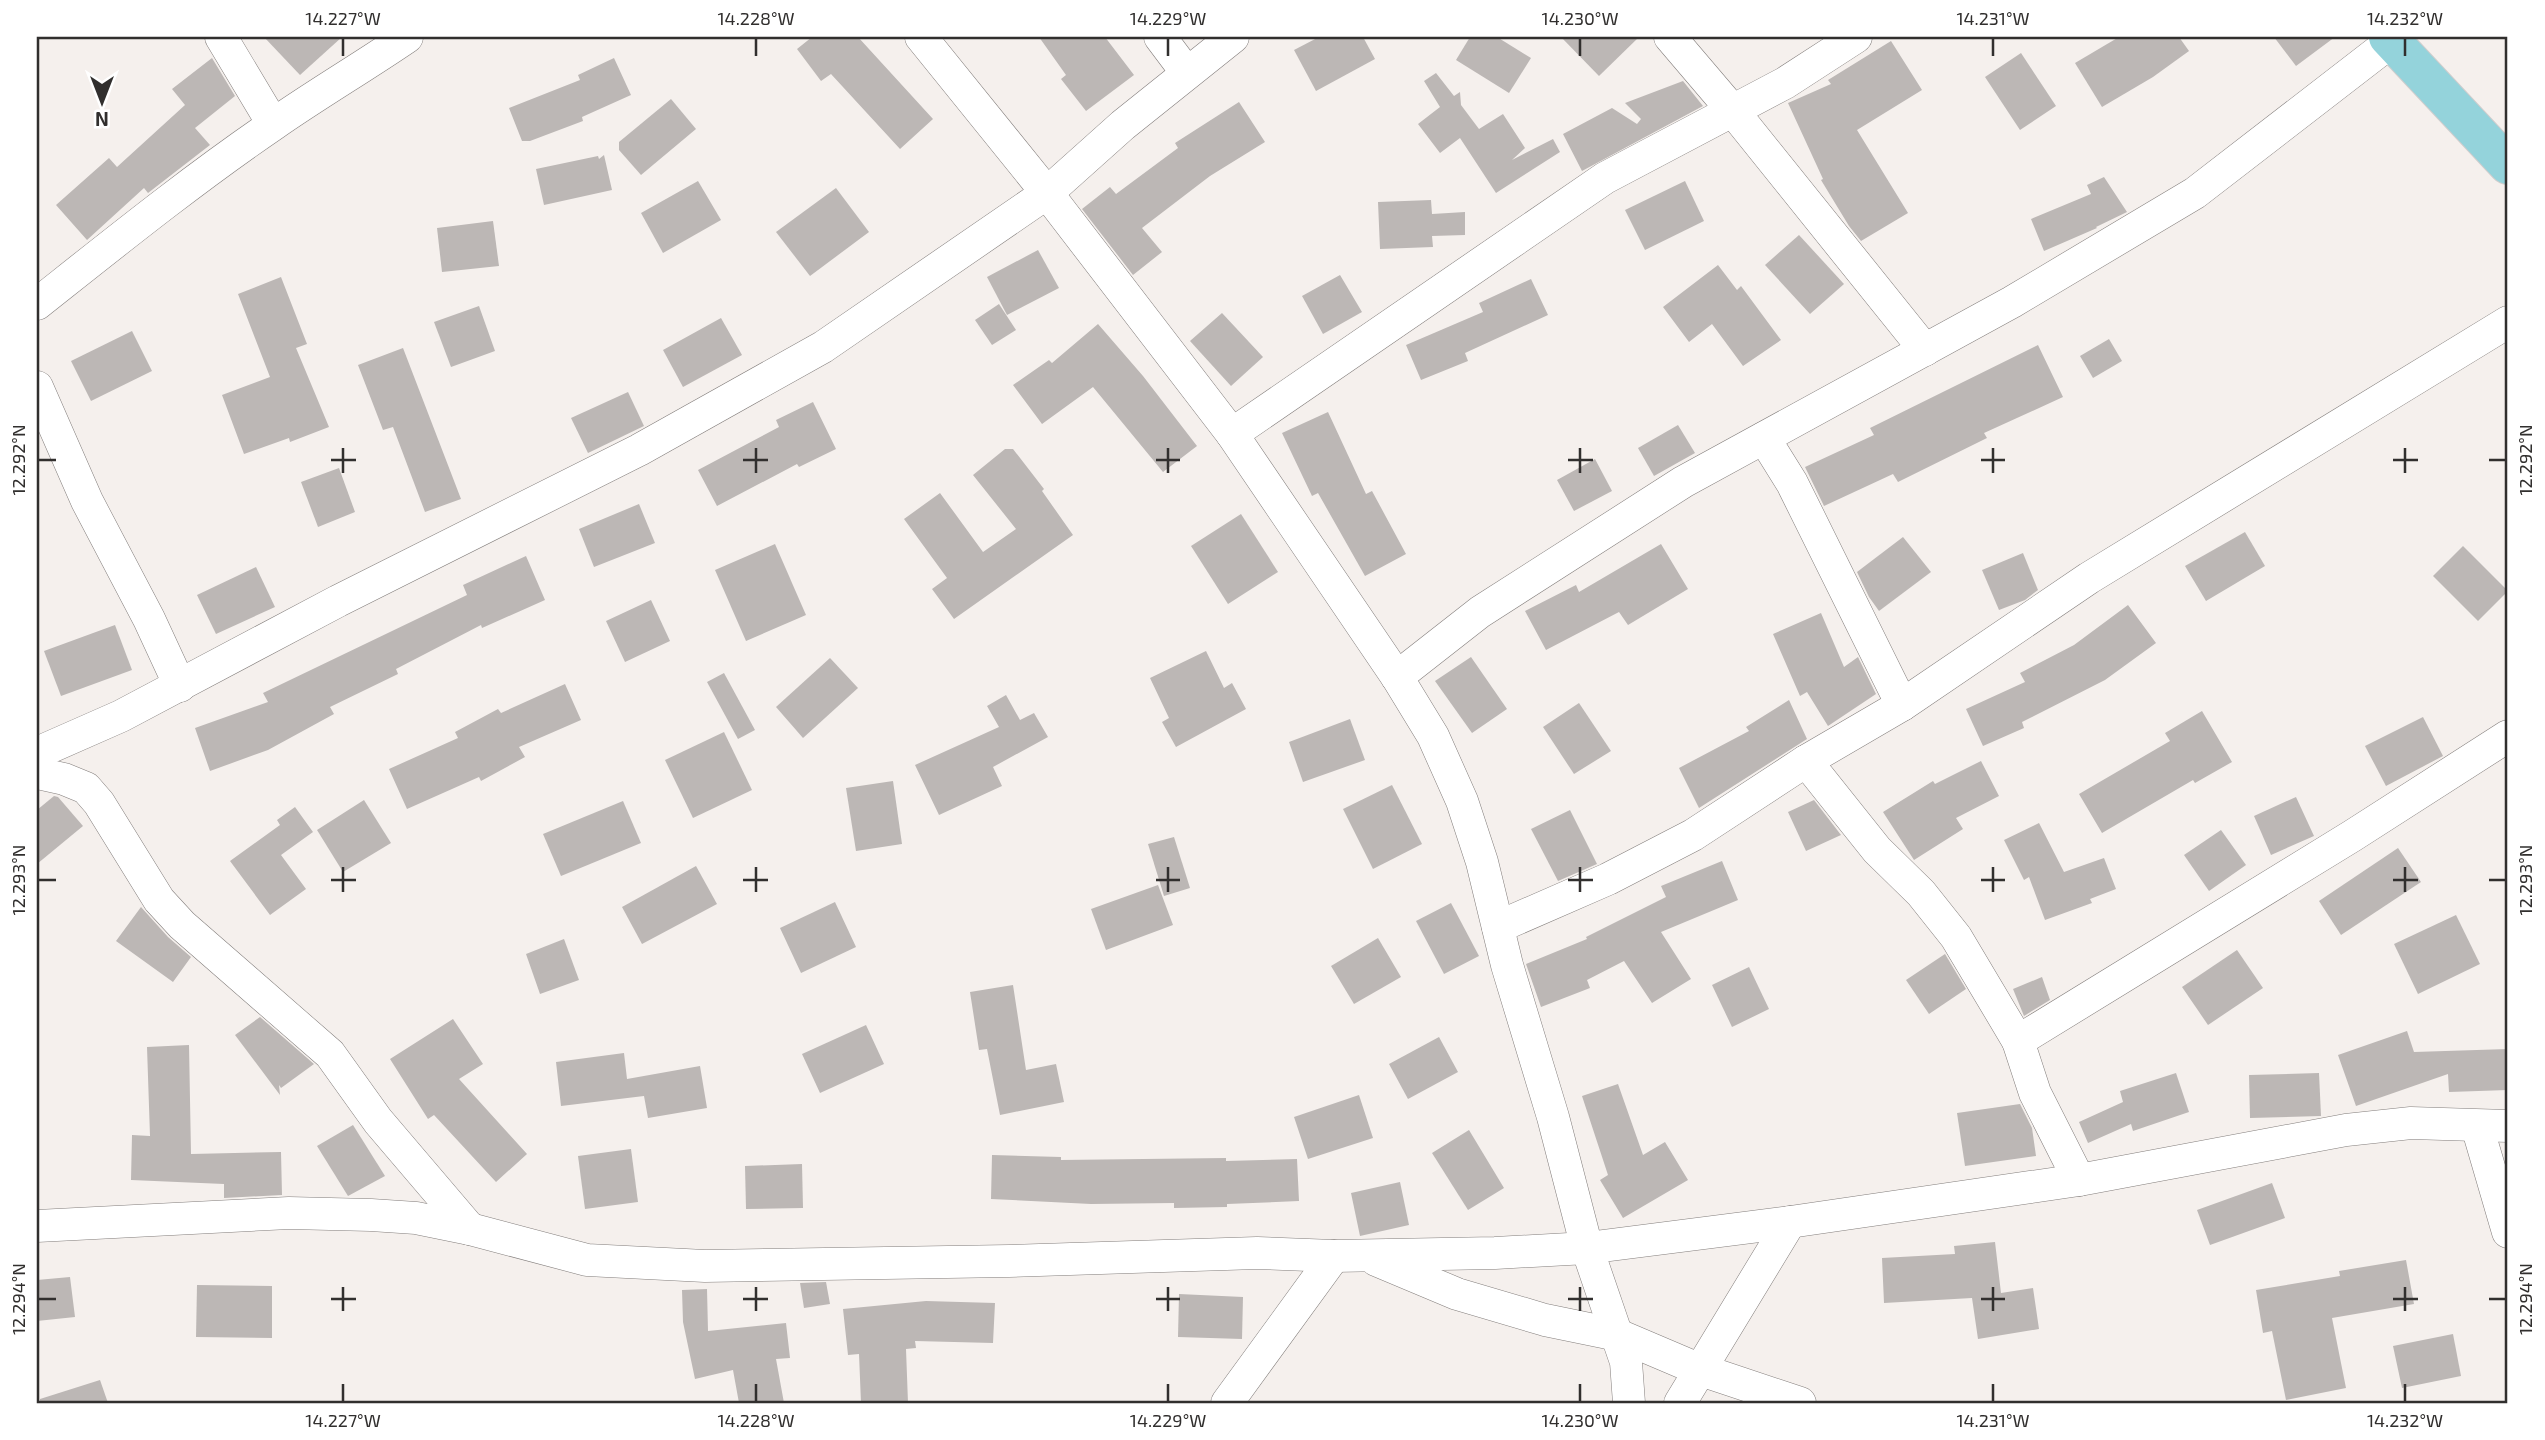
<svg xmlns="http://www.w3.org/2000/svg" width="2545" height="1440" viewBox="0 0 2545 1440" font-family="'Exo 2',sans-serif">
  <rect width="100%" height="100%" fill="#f5f0ed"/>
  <g fill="#bcb7b5">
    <polygon points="264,37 342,37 300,75"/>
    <polygon points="812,37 858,37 933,119 900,149 831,74 821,81 797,49"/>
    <polygon points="1039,37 1105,37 1134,75 1086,111 1061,79 1066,75"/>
    <polygon points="1319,37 1363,37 1375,59 1316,91 1294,50"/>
    <polygon points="1470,37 1497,37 1531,58 1509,93 1456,60"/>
    <polygon points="1561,37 1639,37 1599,76"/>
    <polygon points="2119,37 2179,37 2189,51 2153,77 2102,107 2075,63"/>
    <polygon points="2274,37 2335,37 2296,66"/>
    <polygon points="1891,41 1922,90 1857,130 1908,213 1861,241 1849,226 1821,180 1823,179 1788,103 1831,84 1828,80"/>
    <polygon points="2021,53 2056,106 2020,130 1985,77"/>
    <polygon points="212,58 235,96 195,128 210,145 148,193 144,188 87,240 56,205 109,158 117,167 185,105 172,89"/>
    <polygon points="614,58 631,95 582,117 583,121 530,141 522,141 509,108 580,80 578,75"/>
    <polygon points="1436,73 1454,96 1460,92 1461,105 1479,129 1503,114 1525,148 1512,160 1553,139 1560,152 1496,193 1460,138 1440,153 1418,124 1440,107 1424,81"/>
    <polygon points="1683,81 1703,106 1582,171 1563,134 1612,108 1637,124 1641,119 1625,103"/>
    <polygon points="671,99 696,129 641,175 619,150 619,142"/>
    <polygon points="1239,102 1265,142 1210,176 1142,228 1162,252 1133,275 1082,209 1110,187 1116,194 1178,148 1175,143"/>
    <polygon points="604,155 612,190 544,205 536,169 598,156 599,159"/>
    <polygon points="2104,177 2127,212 2096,227 2097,228 2044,251 2031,219 2091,194 2087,185"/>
    <polygon points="698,181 721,220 663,253 641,213"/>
    <polygon points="1685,181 1704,221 1645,250 1625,210"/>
    <polygon points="836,188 869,232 810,276 776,232"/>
    <polygon points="1431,200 1432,214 1465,212 1465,235 1432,236 1433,247 1380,249 1378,202"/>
    <polygon points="493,221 499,266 442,272 437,228"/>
    <polygon points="1799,235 1844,284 1810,314 1765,265"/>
    <polygon points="1038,250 1059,288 1007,315 987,277"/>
    <polygon points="1718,265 1737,290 1741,286 1781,340 1743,366 1712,324 1689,342 1663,307"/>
    <polygon points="1340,275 1362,312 1323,334 1302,296"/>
    <polygon points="281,277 307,344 296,348 329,427 290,442 289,438 244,454 222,395 270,377 238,294"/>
    <polygon points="1531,279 1548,315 1465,353 1468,361 1421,380 1406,345 1483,312 1479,303"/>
    <polygon points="999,304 1016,330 992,345 975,320"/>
    <polygon points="479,306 495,351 451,367 434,322"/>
    <polygon points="1222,313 1263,357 1231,386 1190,341"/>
    <polygon points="721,318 742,355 683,387 663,350"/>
    <polygon points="1098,324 1143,376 1197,446 1163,472 1093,387 1042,424 1013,385 1049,360 1052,363"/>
    <polygon points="132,331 152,371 91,401 71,361"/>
    <polygon points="2109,339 2122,361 2093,378 2080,356"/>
    <polygon points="2038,345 2063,397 1984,433 1987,438 1898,482 1893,474 1824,506 1805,467 1874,435 1870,428"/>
    <polygon points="403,348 461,499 425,512 393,427 383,430 358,365"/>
    <polygon points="628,392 644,426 588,453 571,418"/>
    <polygon points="813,402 836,449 799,467 797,464 717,506 698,470 779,427 776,420"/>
    <polygon points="1328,412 1366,494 1372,491 1406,554 1365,576 1318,493 1312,496 1282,433"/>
    <polygon points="1678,425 1695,453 1654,476 1638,448"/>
    <polygon points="1005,449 1013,449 1044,489 1042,491 1073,535 954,619 932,589 947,578 904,519 940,493 983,552 1016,529 973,475"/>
    <polygon points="1595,459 1612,491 1574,511 1557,480"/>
    <polygon points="339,468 355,512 318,527 301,482"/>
    <polygon points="639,504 655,543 594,567 579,529"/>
    <polygon points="1241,514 1278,572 1228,604 1191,546"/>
    <polygon points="2245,532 2265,566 2206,601 2185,566"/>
    <polygon points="1903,537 1931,572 1879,611 1869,597 1857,572"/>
    <polygon points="775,544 806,615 746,641 715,570"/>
    <polygon points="1661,544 1688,589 1628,625 1619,612 1546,650 1525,611 1576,585 1579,592"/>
    <polygon points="2463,546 2508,591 2478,621 2433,576"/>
    <polygon points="2023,553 2038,590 2025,600 1999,610 1982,570"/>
    <polygon points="526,556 545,600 482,628 481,625 396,669 398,674 330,707 334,714 268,750 210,771 195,728 268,702 263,693 467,595 463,585"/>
    <polygon points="256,567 275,607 216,634 197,595"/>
    <polygon points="651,600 670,641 625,662 606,621"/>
    <polygon points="2128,605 2156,643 2105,680 2022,722 2024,728 1983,746 1966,709 2025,682 2020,673 2074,645"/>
    <polygon points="1821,613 1844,667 1858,657 1876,694 1828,726 1807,692 1800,696 1773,634"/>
    <polygon points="115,625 132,670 61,696 44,651"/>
    <polygon points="1206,651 1224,688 1232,683 1246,709 1176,747 1162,722 1169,718 1150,678"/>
    <polygon points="1471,657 1507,709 1472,733 1435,681"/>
    <polygon points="830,658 858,688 803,738 776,707"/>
    <polygon points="724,673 755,730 738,739 707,682"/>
    <polygon points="565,684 581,720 519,747 525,757 481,781 479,777 407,809 389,769 458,738 455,732 498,709 501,713"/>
    <polygon points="1006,695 1020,720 1034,713 1048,737 993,767 1002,786 939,815 915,765 999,727 987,706"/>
    <polygon points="1789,700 1807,739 1699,808 1679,768 1749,731 1746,727"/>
    <polygon points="1579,703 1611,751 1574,774 1543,727"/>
    <polygon points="2202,711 2232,762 2195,783 2193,780 2102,833 2079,794 2170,741 2165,733"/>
    <polygon points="2423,717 2443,756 2386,786 2365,746"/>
    <polygon points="1350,719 1365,760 1303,782 1289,742"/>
    <polygon points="724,732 752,790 693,818 665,760"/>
    <polygon points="1981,761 1999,796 1956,818 1963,829 1914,860 1883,812 1933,781 1935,784"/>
    <polygon points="893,781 902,844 856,851 846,788"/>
    <polygon points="1392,785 1422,844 1373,869 1343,809"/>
    <polygon points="54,796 58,797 83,826 37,864 37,810"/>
    <polygon points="2296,797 2314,836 2271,855 2254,816"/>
    <polygon points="364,800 391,843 343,872 317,830"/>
    <polygon points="1814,800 1841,835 1806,851 1788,812"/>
    <polygon points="623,801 641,843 561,876 543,834"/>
    <polygon points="295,807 313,832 281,855 306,889 270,915 230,861 280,825 277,820"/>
    <polygon points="1570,810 1597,864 1558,881 1531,829"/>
    <polygon points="2039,823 2064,872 2104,858 2116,889 2090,899 2092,903 2045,920 2029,877 2024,880 2004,840"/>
    <polygon points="2221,830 2246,865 2209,891 2184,855"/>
    <polygon points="1174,837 1190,888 1164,896 1148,844"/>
    <polygon points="2398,848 2421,882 2341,935 2319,901"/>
    <polygon points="1722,861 1738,900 1661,932 1691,979 1652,1003 1624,961 1587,980 1590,988 1541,1007 1526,964 1587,939 1586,937 1666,897 1661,886"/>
    <polygon points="696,866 717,904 642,944 622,907"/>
    <polygon points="1158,885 1173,925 1106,950 1091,909"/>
    <polygon points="835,902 856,947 801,973 780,928"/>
    <polygon points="1451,903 1479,956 1444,974 1416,921"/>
    <polygon points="141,907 168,937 191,957 173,982 116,941"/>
    <polygon points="2456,915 2480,964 2418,994 2394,944"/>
    <polygon points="1378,938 1401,977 1354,1004 1331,966"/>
    <polygon points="564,939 579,980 540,994 526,954"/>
    <polygon points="2237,950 2263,988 2208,1025 2182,987"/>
    <polygon points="1945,954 1966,989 1929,1014 1906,980"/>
    <polygon points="1749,967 1769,1009 1732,1027 1712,985"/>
    <polygon points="2042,977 2050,1000 2024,1016 2013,989"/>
    <polygon points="1013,985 1026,1070 1056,1064 1064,1102 1000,1115 987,1049 979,1050 970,992"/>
    <polygon points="260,1017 314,1064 281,1088 279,1085 280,1095 235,1035"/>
    <polygon points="453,1019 483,1064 459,1079 527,1154 496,1182 434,1115 428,1119 390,1059"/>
    <polygon points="866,1025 884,1064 820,1093 802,1054"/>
    <polygon points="2407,1031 2414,1052 2508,1049 2508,1090 2449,1092 2448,1074 2356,1106 2338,1055"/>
    <polygon points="1439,1037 1458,1072 1408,1099 1389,1064"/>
    <polygon points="189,1045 191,1154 281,1152 282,1195 224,1198 224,1184 131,1180 132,1135 150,1136 147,1047"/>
    <polygon points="624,1053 627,1079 700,1066 707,1108 648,1118 644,1096 561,1106 556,1062"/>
    <polygon points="2176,1073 2189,1112 2133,1131 2131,1124 2088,1143 2079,1122 2123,1102 2120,1091"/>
    <polygon points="2319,1073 2321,1116 2250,1118 2249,1075"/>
    <polygon points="1618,1084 1643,1155 1665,1142 1688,1180 1623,1218 1600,1180 1608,1175 1582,1096"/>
    <polygon points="1359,1095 1373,1138 1308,1159 1294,1117"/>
    <polygon points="2020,1104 2032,1128 2036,1156 1965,1166 1957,1113"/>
    <polygon points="353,1125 385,1176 348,1196 317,1146"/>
    <polygon points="1469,1130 1504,1188 1468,1210 1432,1153"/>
    <polygon points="631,1149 638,1202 585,1209 578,1156"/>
    <polygon points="992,1155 1061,1157 1061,1160 1226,1158 1226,1161 1297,1159 1299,1201 1227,1204 1227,1207 1174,1208 1174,1203 1091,1204 991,1199"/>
    <polygon points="802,1164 803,1208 746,1209 745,1166"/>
    <polygon points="1400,1182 1409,1225 1360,1236 1351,1193"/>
    <polygon points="2272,1183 2285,1218 2210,1245 2197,1210"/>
    <polygon points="1995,1242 2001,1293 2033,1288 2039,1329 1978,1339 1972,1298 1884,1303 1882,1258 1955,1254 1954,1246"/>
    <polygon points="2406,1260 2414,1304 2332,1318 2346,1388 2286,1400 2272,1331 2263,1333 2256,1290 2340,1276 2339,1271"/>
    <polygon points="70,1277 75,1317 37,1321 37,1280"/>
    <polygon points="826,1282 830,1304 804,1308 800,1283"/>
    <polygon points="197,1285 272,1286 272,1338 196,1337"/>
    <polygon points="707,1289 708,1331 786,1323 790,1358 776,1359 784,1403 739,1403 733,1370 695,1379 683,1322 682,1290"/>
    <polygon points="1179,1294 1243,1297 1242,1339 1178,1337"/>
    <polygon points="926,1301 995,1303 993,1343 915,1341 916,1348 906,1349 908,1403 861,1403 859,1354 848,1355 843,1309"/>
    <polygon points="2453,1334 2461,1376 2402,1388 2393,1346"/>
    <polygon points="100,1380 108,1403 40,1403 40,1399"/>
  </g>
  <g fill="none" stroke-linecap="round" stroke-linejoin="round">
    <g stroke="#837e7c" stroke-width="33">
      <g id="minor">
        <polyline points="221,37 273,124"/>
        <polyline points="921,37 1047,193 1232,434 1397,677 1433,736 1462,801 1482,862 1507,965 1553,1117 1587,1248 1626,1362 1629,1403"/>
        <polyline points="1160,37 1187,73"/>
        <polyline points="1670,37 1733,111 1925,350"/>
        <path d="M 37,304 C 114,243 192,180 274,124 C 317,94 363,67 407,37"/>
        <polyline points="37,387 87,501 149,619 180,686"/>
        <polyline points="1232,434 1605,178 1785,83 1856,37"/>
        <polyline points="1764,438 1792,483 1902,705"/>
        <polyline points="1397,677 1480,612 1683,482 2012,302 2195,193 2397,37"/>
        <polyline points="37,753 121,716 338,601 639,450 823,347 1047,193 1123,125 1233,37"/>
        <polyline points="1806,761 1877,850 1921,893 1956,937 2018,1041"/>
        <polyline points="37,773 64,779 86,788 99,803 159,900 182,925 330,1054 378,1121 470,1229"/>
        <polyline points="1498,927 1608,879 1693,835 1806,761 1902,705 2089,578 2508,322"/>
        <polyline points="2477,1126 2508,1232"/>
        <polyline points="2079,1180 2035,1093 2018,1041 2352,836 2508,736"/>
        <polyline points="37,1226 289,1213 371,1215 416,1218 470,1229 587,1260 705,1266 1009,1261 1257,1253 1334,1256 1495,1253 1587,1248 1790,1222 2079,1180 2346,1130 2411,1123 2508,1126"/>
        <polyline points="1376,1260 1457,1294 1545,1320 1618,1335 1698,1369 1800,1403"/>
        <polyline points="1227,1403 1334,1256"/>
        <polyline points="1680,1403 1790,1222"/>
      </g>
    </g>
    <g stroke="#cecdcd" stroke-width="40">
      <polyline id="major" points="2388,37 2508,165"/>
    </g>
    <use href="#minor" stroke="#fff" stroke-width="32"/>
    <use href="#major" stroke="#94d3db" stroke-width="38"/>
  </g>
  <path fill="none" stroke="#312f2e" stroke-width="2.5" d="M 343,38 L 343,56M 756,38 L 756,56M 1168,38 L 1168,56M 1580,38 L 1580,56M 1993,38 L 1993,56M 2405,38 L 2405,56M 343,448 L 343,473M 756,448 L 756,473M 1168,448 L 1168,473M 1580,448 L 1580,473M 1993,448 L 1993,473M 2405,448 L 2405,473M 38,460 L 56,460M 331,460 L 356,460M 743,460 L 768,460M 1156,460 L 1180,460M 1568,460 L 1593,460M 1981,460 L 2005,460M 2393,460 L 2418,460M 2489,460 L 2506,460M 343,867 L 343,892M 756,867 L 756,892M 1168,867 L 1168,892M 1580,867 L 1580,892M 1993,867 L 1993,892M 2405,867 L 2405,892M 38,880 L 56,880M 331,880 L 356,880M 743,880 L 768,880M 1156,880 L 1180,880M 1568,880 L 1593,880M 1981,880 L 2005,880M 2393,880 L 2418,880M 2489,880 L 2506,880M 343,1287 L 343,1311M 756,1287 L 756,1311M 1168,1287 L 1168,1311M 1580,1287 L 1580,1311M 1993,1287 L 1993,1311M 2405,1287 L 2405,1311M 38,1299 L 56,1299M 331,1299 L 356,1299M 743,1299 L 768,1299M 1156,1299 L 1180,1299M 1568,1299 L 1593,1299M 1981,1299 L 2005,1299M 2393,1299 L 2418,1299M 2489,1299 L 2506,1299M 343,1384 L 343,1402M 756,1384 L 756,1402M 1168,1384 L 1168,1402M 1580,1384 L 1580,1402M 1993,1384 L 1993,1402M 2405,1384 L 2405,1402"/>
  <rect width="2545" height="1440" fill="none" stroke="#ffffff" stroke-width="77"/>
  <g transform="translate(102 102) rotate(180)" stroke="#ffffff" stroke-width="5" paint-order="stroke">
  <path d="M0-5L12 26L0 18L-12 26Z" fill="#312f2e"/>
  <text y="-10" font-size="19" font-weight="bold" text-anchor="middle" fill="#312f2e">N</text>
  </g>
  <rect x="38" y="38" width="2468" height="1364" fill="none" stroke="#312f2e" stroke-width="2.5"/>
  <g font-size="18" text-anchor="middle" fill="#312f2e">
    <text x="343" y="25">14.227°W</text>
    <text x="756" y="25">14.228°W</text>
    <text x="1168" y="25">14.229°W</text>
    <text x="1580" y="25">14.230°W</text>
    <text x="1993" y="25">14.231°W</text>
    <text x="2405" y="25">14.232°W</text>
    <text transform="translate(2526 460) rotate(-90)" y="6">12.292°N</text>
    <text transform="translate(19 460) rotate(-90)" y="6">12.292°N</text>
    <text transform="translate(2526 880) rotate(-90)" y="6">12.293°N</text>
    <text transform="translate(19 880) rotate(-90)" y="6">12.293°N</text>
    <text transform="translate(2526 1299) rotate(-90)" y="6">12.294°N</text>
    <text transform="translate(19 1299) rotate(-90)" y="6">12.294°N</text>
    <text x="343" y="1427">14.227°W</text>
    <text x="756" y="1427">14.228°W</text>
    <text x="1168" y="1427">14.229°W</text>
    <text x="1580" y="1427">14.230°W</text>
    <text x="1993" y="1427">14.231°W</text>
    <text x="2405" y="1427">14.232°W</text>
  </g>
</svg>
